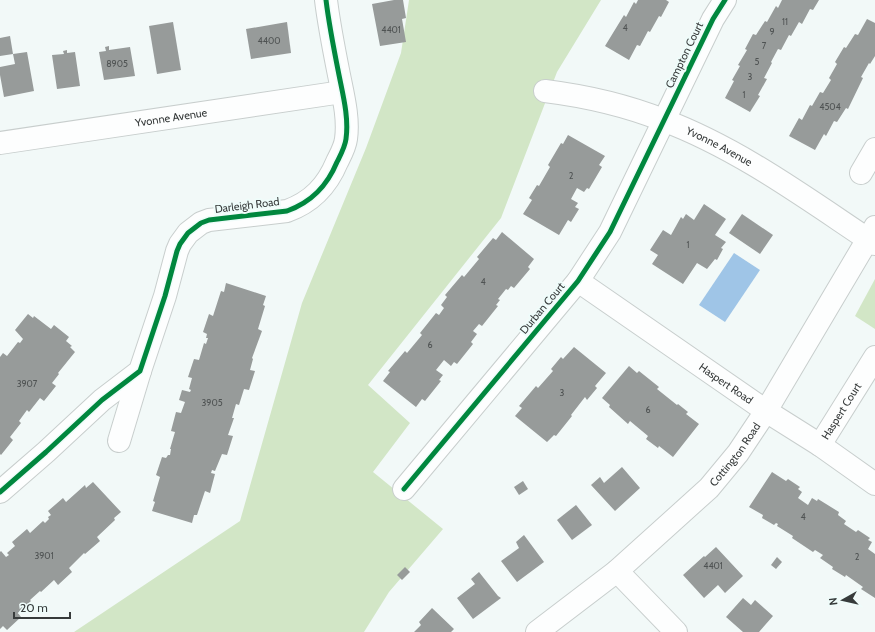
<svg xmlns="http://www.w3.org/2000/svg" width="875" height="632" viewBox="0 0 875 632" font-family="Cabin,sans-serif">
  <rect width="100%" height="100%" fill="#f2f9f8"/>
  <g fill="#d2e6c6">
    <polygon points="409,0 601,0 557,72 501,218 368,385 410,423 373,472 443,529 389,592 364,632 74,632 240,521 302,303 366,148 401,53"/>
    <polygon points="875,279 875,329 855,316"/>
  </g>
  <polygon fill="#9fc5e7" points="734,253 760,270 725,322 699,305"/>
  <g fill="#979b9a">
    <polygon points="394,0 403,0 406,18 402,19 406,42 380,46 372,4"/>
    <polygon points="638,0 666,0 669,2 661,17 659,16 650,32 648,31 640,46 637,45 629,60 605,46 624,15 626,17 634,2 636,4"/>
    <polygon points="782,0 819,0 813,10 810,9 802,24 799,22 791,36 789,35 781,50 778,49 771,62 772,63 764,78 767,79 758,95 760,96 750,112 725,98 734,81 732,80 740,66 738,65 747,50 745,49 753,34 756,35 765,21 767,22 776,6 778,8"/>
    <polygon points="867,19 875,23 875,56 870,64 869,63 861,77 863,78 848,109 846,108 837,122 834,121 826,136 824,134 815,150 789,136 799,118 802,120 810,105 812,106 820,92 823,93 831,80 829,78 837,64 835,62 844,47 846,48 855,34 858,35"/>
    <polygon points="173,22 181,70 157,74 149,26"/>
    <polygon points="287,22 291,53 251,59 246,29"/>
    <polygon points="10,36 13,54 0,56 0,38"/>
    <polygon points="109,46 109,50 130,47 135,76 104,80 99,52 106,51 105,47"/>
    <polygon points="67,50 67,53 75,52 80,86 57,89 52,55 64,54 63,51"/>
    <polygon points="27,52 34,91 4,97 0,75 0,67 15,64 13,54"/>
    <polygon points="568,135 605,156 599,165 602,167 589,189 587,188 584,192 577,188 571,199 578,203 575,207 579,209 571,222 568,220 559,235 523,214 532,200 529,198 537,185 539,186 550,167 548,165 561,143 563,144"/>
    <polygon points="704,204 726,219 715,235 726,242 721,248 723,249 717,260 715,259 707,269 697,263 683,284 652,264 658,255 650,250 663,230 671,235 681,217 683,219 686,214 694,220"/>
    <polygon points="742,214 773,235 760,254 729,233"/>
    <polygon points="502,232 534,259 528,267 530,269 514,288 511,286 508,290 506,289 498,299 500,300 496,305 498,306 482,326 479,324 473,331 477,334 471,342 473,344 457,364 454,362 451,366 444,360 436,370 443,375 439,380 441,381 425,401 422,399 416,407 383,381 390,372 388,371 405,351 407,353 422,335 420,333 436,313 439,315 444,308 441,305 447,297 445,295 462,275 464,277 479,259 477,257 493,238 496,240"/>
    <polygon points="226,283 266,296 263,305 265,306 258,329 262,331 252,358 253,359 250,370 255,371 249,390 244,389 239,405 236,404 232,418 234,418 228,435 233,436 227,455 222,454 215,471 212,470 211,473 215,474 210,493 205,491 197,515 194,515 192,523 152,511 155,502 153,501 160,477 156,475 162,457 166,458 168,455 170,455 171,449 170,449 175,432 171,431 176,412 181,413 185,402 179,400 182,390 190,392 191,390 189,389 192,378 188,377 194,359 199,360 204,343 206,344 208,338 206,338 207,334 203,332 209,314 213,316 221,291 224,292"/>
    <polygon points="28,314 33,318 34,316 51,329 54,325 69,337 66,341 72,346 70,347 75,352 58,373 59,374 52,383 56,386 44,401 40,398 29,412 27,410 19,421 21,423 10,437 13,440 1,455 0,454 0,357 3,353 7,356 18,342 20,343 23,339 15,330"/>
    <polygon points="574,347 606,373 595,386 597,388 587,400 585,397 571,415 572,416 556,436 554,435 547,442 515,416 522,408 519,406 536,386 538,388 553,371 551,369 561,357 563,359"/>
    <polygon points="629,366 637,373 639,371 659,387 657,389 677,405 678,404 688,412 686,414 699,424 673,457 659,446 658,448 646,439 648,436 630,421 628,424 609,407 610,405 602,398"/>
    <polygon points="622,467 640,488 615,511 591,485 600,477 604,483"/>
    <polygon points="772,472 786,481 788,479 800,487 798,489 802,492 798,498 808,505 812,498 817,501 818,499 839,512 838,515 846,521 844,524 856,532 858,530 870,538 868,540 872,542 868,549 875,554 875,598 861,589 863,587 846,575 845,577 832,569 833,567 820,558 823,555 815,550 813,552 792,538 793,536 777,526 778,524 776,523 774,525 762,518 763,515 749,507"/>
    <polygon points="523,481 528,489 519,495 514,487"/>
    <polygon points="93,482 121,512 114,518 115,520 97,537 100,541 85,554 84,553 69,568 72,572 58,585 54,580 41,592 40,591 30,600 31,601 18,613 21,617 7,630 3,626 0,629 0,552 1,551 6,557 9,555 7,553 15,546 12,542 27,529 30,533 43,521 45,523 49,519 48,517 51,515 48,511 63,498 66,502 85,485 86,488"/>
    <polygon points="576,505 592,525 572,540 557,520"/>
    <polygon points="524,535 544,562 517,582 501,561 519,548 516,542"/>
    <polygon points="716,547 743,576 725,593 718,585 704,598 683,575 704,556 705,557"/>
    <polygon points="777,557 782,562 776,569 771,565"/>
    <polygon points="405,567 410,572 402,580 397,575"/>
    <polygon points="479,572 498,596 501,598 473,619 457,598 475,584 471,579"/>
    <polygon points="743,598 751,605 755,600 773,616 759,632 743,632 726,617"/>
    <polygon points="432,608 454,629 451,632 414,632 421,625 419,622"/>
  </g>
  <g fill="none" stroke-linecap="round" stroke-linejoin="round">
    <g stroke="#c8cecd" stroke-width="24">
      <g id="minor">
        <path id="s1" d="M 545,91 C 585,96 625,105 663,120 C 740,149 807,199 875,244"/>
        <path id="s2" d="M 0,143 L 342,92"/>
        <polyline points="861,173 875,149"/>
        <path id="s3" d="M 578,281 L 766,411 L 820,445 L 875,484"/>
        <polyline points="119,441 140,371"/>
        <path id="s4" d="M 820,445 L 875,357"/>
        <polyline points="404,489 578,281 610,232 713,19 725,0"/>
        <path d="M 0,492 L 46,452 L 102,400 L 140,371 L 165,296 L 177,251 L 180,244 L 188,233 L 201,223 L 209,220 L 287,211 C 312,202 327,186 337,162 C 341,154 345,147 346,139 C 349,118 343,95 339,75 C 334,50 329,25 326,0"/>
        <polyline points="617,571 676,632"/>
        <path id="s5" d="M 537,632 L 617,571 L 709,488 L 738,453 L 766,411 L 875,227"/>
      </g>
    </g>
    <use href="#minor" stroke="#fdfefe" stroke-width="22"/>
    <g stroke="#effcfa" stroke-width="8">
      <g id="cycleway">
        <polyline points="404,489 578,281 610,232 713,19 725,0"/>
        <path d="M 0,492 L 46,452 L 102,400 L 140,371 L 165,296 L 177,251 L 180,244 L 188,233 L 201,223 L 209,220 L 287,211 C 312,202 327,186 337,162 C 341,154 345,147 346,139 C 349,118 343,95 339,75 C 334,50 329,25 326,0"/>
      </g>
    </g>
    <use href="#cycleway" stroke="#00873e" stroke-width="5"/>
  </g>
  <g text-anchor="middle" stroke-width="4" stroke-linejoin="round" paint-order="stroke">
    <g font-size="9" fill="#4f5353">
      <text x="785" y="25">11</text>
      <text x="625" y="31">4</text>
      <text x="391" y="33">4401</text>
      <text x="772" y="35">9</text>
      <text x="269" y="44">4400</text>
      <text x="764" y="49">7</text>
      <text x="757" y="65">5</text>
      <text x="117" y="67">8905</text>
      <text x="750" y="80">3</text>
      <text x="744" y="98">1</text>
      <text x="830" y="110">4504</text>
      <text x="571" y="179">2</text>
      <text x="688" y="248">1</text>
      <text x="483" y="285">4</text>
      <text x="430" y="348">6</text>
      <text x="27" y="387">3907</text>
      <text x="562" y="396">3</text>
      <text x="212" y="406">3905</text>
      <text x="648" y="413">6</text>
      <text x="803" y="520">4</text>
      <text x="44" y="559">3901</text>
      <text x="857" y="560">2</text>
      <text x="713" y="569">4401</text>
    </g>
    <g font-size="11" fill="#373b3b" stroke="#effcfa">
      <text transform="translate(684 55) rotate(-64)" y="4">Campton Court</text>
      <text dy="4" stroke="none"><textPath href="#s2" startOffset="173">Yvonne Avenue</textPath></text>
      <text dy="4" stroke="none"><textPath href="#s1" startOffset="184">Yvonne Avenue</textPath></text>
      <text transform="translate(247 205) rotate(-7)" y="4">Darleigh Road</text>
      <text transform="translate(542 308) rotate(-50)" y="4">Durban Court</text>
      <text dy="4" stroke="none"><textPath href="#s3" startOffset="180">Haspert Road</textPath></text>
      <text dy="4" stroke="none"><textPath href="#s4" startOffset="40">Haspert Court</textPath></text>
      <text dy="4" stroke="none"><textPath href="#s5" startOffset="267">Cottington Road</textPath></text>
    </g>
  </g>
  <g transform="translate(843 600) rotate(262)" stroke="#effcfa" stroke-width="3" paint-order="stroke">
  <path d="M0-3L7 15L0 10L-7 15Z" fill="#373b3b"/>
  <text y="-6" font-size="11" font-weight="bold" text-anchor="middle" fill="#373b3b">N</text>
  </g>
  <path d="M14 612v6h56v-6" fill="none" stroke="#373b3b" stroke-width="2"/>
  <text x="20" y="612" font-size="12" fill="#373b3b" stroke="#effcfa" stroke-width="3" paint-order="stroke">20 m</text>
</svg>
